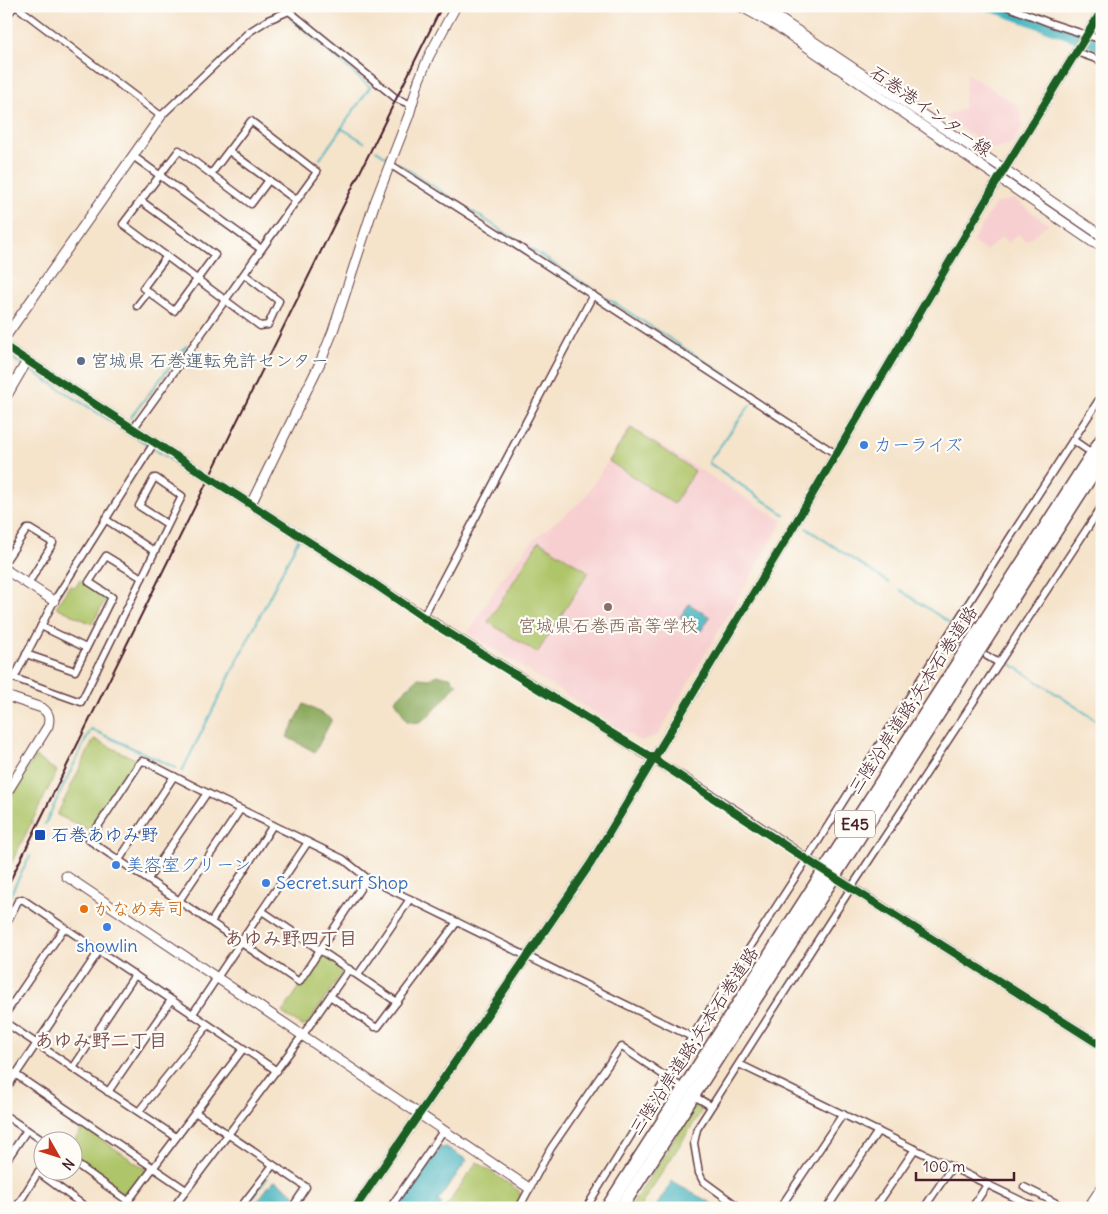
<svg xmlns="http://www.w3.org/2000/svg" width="1108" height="1214" viewBox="0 0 1108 1214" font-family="Delius,'Klee One',sans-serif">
  <rect width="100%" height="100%" fill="#fdfcf7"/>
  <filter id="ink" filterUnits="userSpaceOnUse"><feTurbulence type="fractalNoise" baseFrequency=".02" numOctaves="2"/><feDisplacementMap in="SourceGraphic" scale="10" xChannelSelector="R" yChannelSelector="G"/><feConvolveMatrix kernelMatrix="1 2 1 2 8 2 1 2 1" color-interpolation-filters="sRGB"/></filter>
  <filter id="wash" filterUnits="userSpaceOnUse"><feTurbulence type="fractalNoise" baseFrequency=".0096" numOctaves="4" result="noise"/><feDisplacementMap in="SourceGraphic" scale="20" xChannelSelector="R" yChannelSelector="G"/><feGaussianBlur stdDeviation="1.12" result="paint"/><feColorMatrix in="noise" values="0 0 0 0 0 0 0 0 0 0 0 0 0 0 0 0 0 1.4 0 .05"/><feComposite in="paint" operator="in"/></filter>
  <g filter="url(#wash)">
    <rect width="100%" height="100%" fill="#f5e3ca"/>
    <g fill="#f7cfd0">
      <polygon points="966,73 1019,106 1023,126 1011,145 991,149 945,117 963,109"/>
      <polygon points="1014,199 1048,224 1026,241 1018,234 1008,243 1002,237 986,251 972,242 995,204"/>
      <polygon points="630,426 783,521 658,735 640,741 468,633 500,581 535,538 584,499"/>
    </g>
    <g fill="#afc569" stroke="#7c724a">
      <polygon points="631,428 695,471 674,504 609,461"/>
      <polygon points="539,541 589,572 537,653 488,622"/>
      <polygon points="80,580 104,596 105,601 92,624 56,607 70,585 75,588"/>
      <polygon points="94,739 135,759 136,762 89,830 57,815"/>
      <polygon points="35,757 57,771 6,874 6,804"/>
      <polygon points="325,956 341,967 343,972 307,1025 302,1026 282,1013 320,957"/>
      <polygon points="695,1106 700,1107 701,1112 639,1208 630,1208"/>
      <polygon points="83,1127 145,1169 145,1173 129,1195 125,1195 73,1157 73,1143"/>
      <polygon points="477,1162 519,1191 521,1196 515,1208 445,1208"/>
    </g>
    <g fill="#8baa5d" stroke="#6a6444">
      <path d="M 437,675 L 450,677 L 457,684 C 448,694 430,718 419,722 C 415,723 411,722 407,721 L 395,700 L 418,678 L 429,679 Z"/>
      <polygon points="304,704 332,719 315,752 287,737"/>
    </g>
    <g fill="#44b3be" stroke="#476974">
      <polygon points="689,604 710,617 701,631 680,617"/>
      <polygon points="446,1147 467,1160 438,1201 442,1204 439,1208 400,1208 440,1148"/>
      <polygon points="276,1181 295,1194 287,1208 252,1208 272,1182"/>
      <path d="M 672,1181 C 687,1191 704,1198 719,1208 L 655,1208 Z"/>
    </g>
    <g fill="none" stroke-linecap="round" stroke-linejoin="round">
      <g stroke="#44b3be" stroke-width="2">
        <polyline points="281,6 284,10"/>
        <polyline points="290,18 370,87 320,159"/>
        <polyline points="341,128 364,142"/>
        <polyline points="376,150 388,158"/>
        <polyline points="399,164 757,395"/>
        <polyline points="6,355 21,364"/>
        <polyline points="27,368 150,446"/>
        <polyline points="750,405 710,460 709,463 785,515"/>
        <polyline points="130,418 186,346"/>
        <polyline points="154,449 198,477"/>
        <polyline points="806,528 889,583"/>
        <polyline points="900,590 950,623"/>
        <polyline points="1008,662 1102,724"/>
        <polyline points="91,729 176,768"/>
        <polyline points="182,771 298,540"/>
        <polyline points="45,824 90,731"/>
        <polyline points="6,903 30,856"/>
        <polyline points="245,1208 268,1177"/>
      </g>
      <polyline stroke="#44b3be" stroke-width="11" points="991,6 1102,46"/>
    </g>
  </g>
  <g filter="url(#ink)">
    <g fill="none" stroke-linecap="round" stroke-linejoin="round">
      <g stroke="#643c43" stroke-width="9">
        <g id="street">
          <polyline points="16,6 161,116 249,32 268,20 289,11 292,6"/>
          <polyline points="1006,6 1050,23 1102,40"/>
          <polyline points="289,11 397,99 412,105"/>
          <polyline points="1076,52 1102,61"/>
          <polyline points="229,151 296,200"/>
          <polyline points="133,156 261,249"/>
          <polyline points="391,165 479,221 836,454"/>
          <polyline points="211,174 251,204 269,180"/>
          <polyline points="141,201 215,255 174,311 143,288 167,256"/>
          <polyline points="137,306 148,292"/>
          <path d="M 133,429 C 195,344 255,257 317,172 L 251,121 L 211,174 L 179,150 L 123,224 L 260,326 L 268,325 L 279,301 L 244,274"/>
          <polyline points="1073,440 1086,449"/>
          <polyline points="154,443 54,601 14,678 81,702 182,496 156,478 154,478 139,506 167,524"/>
          <polyline points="105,519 154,551"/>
          <polyline points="6,560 27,529 30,529 53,543 28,584"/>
          <polyline points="423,617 593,295"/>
          <polyline points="41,626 86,648"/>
          <polyline points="951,632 962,639"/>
          <polyline points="26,654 75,671 112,597 89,582 106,556 142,578"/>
          <polyline points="987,656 999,663"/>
          <polyline points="119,860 174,776"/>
          <polyline points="367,878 299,982 89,840 139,764 142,761 146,762 207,793 343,859 367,878 692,1037"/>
          <polyline points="148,879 207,793"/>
          <polyline points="179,901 240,810"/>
          <polyline points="262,911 397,1002"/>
          <polyline points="211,922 273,825"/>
          <polyline points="6,924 18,901 22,899 277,1071"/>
          <polyline points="358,975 410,899"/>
          <polyline points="330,996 375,1027 378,1027 457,922"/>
          <polyline points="6,1013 64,928"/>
          <polyline points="192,1015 308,842"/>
          <polyline points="6,1023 176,1137"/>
          <polyline points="739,1064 1036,1208"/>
          <polyline points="6,1068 186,1190"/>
          <polyline points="73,1068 135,975"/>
          <polyline points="6,1089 99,951"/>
          <polyline points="108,1092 171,1000"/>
          <polyline points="699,1099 711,1106"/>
          <polyline points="139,1111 208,1025"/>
          <polyline points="195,1112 306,1187 292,1208"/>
          <polyline points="6,1116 27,1130 6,1161"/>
          <polyline points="27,1130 45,1142"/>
          <polyline points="72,1161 128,1201"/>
          <polyline points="38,1172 87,1208"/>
          <polyline points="1024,1187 1066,1208"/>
          <polyline points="16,1208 42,1166"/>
          <polyline points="123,1208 243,1049"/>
          <polyline points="173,1208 302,1036 349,969"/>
          <polyline points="240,1208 273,1165"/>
          <polyline points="390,1208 443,1131"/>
          <polyline points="519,1208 551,1148 619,1049 622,1047 625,1049 678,1085"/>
          <polyline points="586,1208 692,1037 807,859 1011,536 1102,395"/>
          <polyline points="740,1208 703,1181 699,1173 694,1143 697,1129 851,888 1102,506"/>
          <polyline points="780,1208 843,1114"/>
          <polyline points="827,1208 878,1131"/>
          <polyline points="875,1208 915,1149"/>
          <polyline points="924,1208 952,1167"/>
          <polyline points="972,1208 987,1185"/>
        </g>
      </g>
      <g stroke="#643c43" stroke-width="11">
        <g id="secondary">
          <polyline points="740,6 778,27 1094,243 1102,244"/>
          <polyline points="756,6 780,19 1004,169 1102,236"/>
          <polyline points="6,336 161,116"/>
          <path d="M 6,347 L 373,583 C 519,682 674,765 818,867"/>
          <polyline points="6,397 27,361"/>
          <polyline points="251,504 320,363 333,331 374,205 409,115 419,80 429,56 456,6"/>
          <polyline points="6,570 54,601"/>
          <path d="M 6,696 L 42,708 C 49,713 50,718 48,726 L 6,794"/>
          <polyline points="66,876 529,1188"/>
          <polyline points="839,880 1102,1046"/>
          <polyline points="355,1208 591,863 789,534 999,178 1102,10"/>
          <polyline points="1088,1208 1102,1187"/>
        </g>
      </g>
      <g stroke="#643c43" stroke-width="15">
        <g id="highway">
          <polyline points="6,12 11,6"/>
          <polyline points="607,1208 1102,439"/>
          <polyline points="621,1208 1102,459"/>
        </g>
      </g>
      <use href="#street" stroke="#fff" stroke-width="6"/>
      <use href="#secondary" stroke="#fff" stroke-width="9"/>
      <use href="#highway" stroke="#fff" stroke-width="12"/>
      <polyline stroke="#4a1f2b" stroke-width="2" points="6,889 442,6"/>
      <g stroke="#fdfcf7" stroke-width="11">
        <g id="cycleway">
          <polyline points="6,347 373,583 423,617 524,680 654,759 818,867 1102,1046"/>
          <polyline points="355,1208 591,863 789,534 999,178 1102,10"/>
        </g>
      </g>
      <use href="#cycleway" stroke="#1b5e20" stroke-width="8"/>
    </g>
  </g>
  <circle fill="#5c6f8a" stroke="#fdfcf7" stroke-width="2" cx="81" cy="361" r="5"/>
  <g fill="#3f7fe0" stroke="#fdfcf7" stroke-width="2">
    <circle cx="864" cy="445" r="5"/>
    <circle cx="116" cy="865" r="5"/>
    <circle cx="266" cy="883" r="5"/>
    <circle cx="107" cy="927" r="5"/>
  </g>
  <circle fill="#8d6e63" stroke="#fdfcf7" stroke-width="2" cx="608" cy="607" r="5"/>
  <rect fill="#1a4fb4" stroke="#fdfcf7" stroke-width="2" x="34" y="829" width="12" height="12" rx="2.5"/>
  <circle fill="#e8710a" stroke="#fdfcf7" stroke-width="2" cx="84" cy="909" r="5"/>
  <g text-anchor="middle" stroke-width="4.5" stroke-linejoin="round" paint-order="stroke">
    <rect fill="#fdfcf7" stroke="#806168" stroke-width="1" x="835" y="810.5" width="40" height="27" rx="4"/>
    <g font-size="16" font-weight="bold" fill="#4a1f2b">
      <text x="855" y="830">E45</text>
    </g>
    <g font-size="18" fill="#4a1f2b" stroke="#fdfcf7">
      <text transform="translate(931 111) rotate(35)" y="6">石巻港インター線</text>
      <text transform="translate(913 700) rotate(-57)" y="6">三陸沿岸道路;矢本石巻道路</text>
      <text transform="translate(694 1041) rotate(-57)" y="6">三陸沿岸道路;矢本石巻道路</text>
    </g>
    <g font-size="18" fill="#4e5e75" stroke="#fdfcf7" text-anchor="start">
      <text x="91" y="367">宮城県 石巻運転免許センター</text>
    </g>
    <g font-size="18" fill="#366cbe" stroke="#fdfcf7" text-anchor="start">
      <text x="874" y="451">カーライズ</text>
      <text x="126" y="871">美容室グリーン</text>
      <text x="276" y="889">Secret.surf Shop</text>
      <text x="107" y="952" text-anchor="middle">showlin</text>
    </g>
    <g font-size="18" fill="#785e54" stroke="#fdfcf7">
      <text x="608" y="632">宮城県石巻西高等学校</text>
    </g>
    <g font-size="18" fill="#164399" stroke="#fdfcf7" text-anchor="start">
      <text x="51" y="841">石巻あゆみ野</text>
    </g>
    <g font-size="18" fill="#c56008" stroke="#fdfcf7" text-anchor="start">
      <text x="94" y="915">かなめ寿司</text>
    </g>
    <g font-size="19" font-weight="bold" fill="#7b4f4e" stroke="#fdfcf7">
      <text x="291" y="945">あゆみ野四丁目</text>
      <text x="101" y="1047">あゆみ野二丁目</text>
    </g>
  </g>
  <rect width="1108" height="1214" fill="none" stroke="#fdfcf7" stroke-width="25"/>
  <g transform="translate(58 1156) rotate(129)"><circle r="24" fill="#fdfcf7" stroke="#b5a4a5"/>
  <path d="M0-4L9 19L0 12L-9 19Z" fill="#c8321e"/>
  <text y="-8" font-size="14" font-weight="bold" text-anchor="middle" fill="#4a1f2b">N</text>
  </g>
  <path d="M916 1172v8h98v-8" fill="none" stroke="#4a1f2b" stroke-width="2.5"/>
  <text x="923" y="1172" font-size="15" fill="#4a1f2b" stroke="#fdfcf7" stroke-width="4" paint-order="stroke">100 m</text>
</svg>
